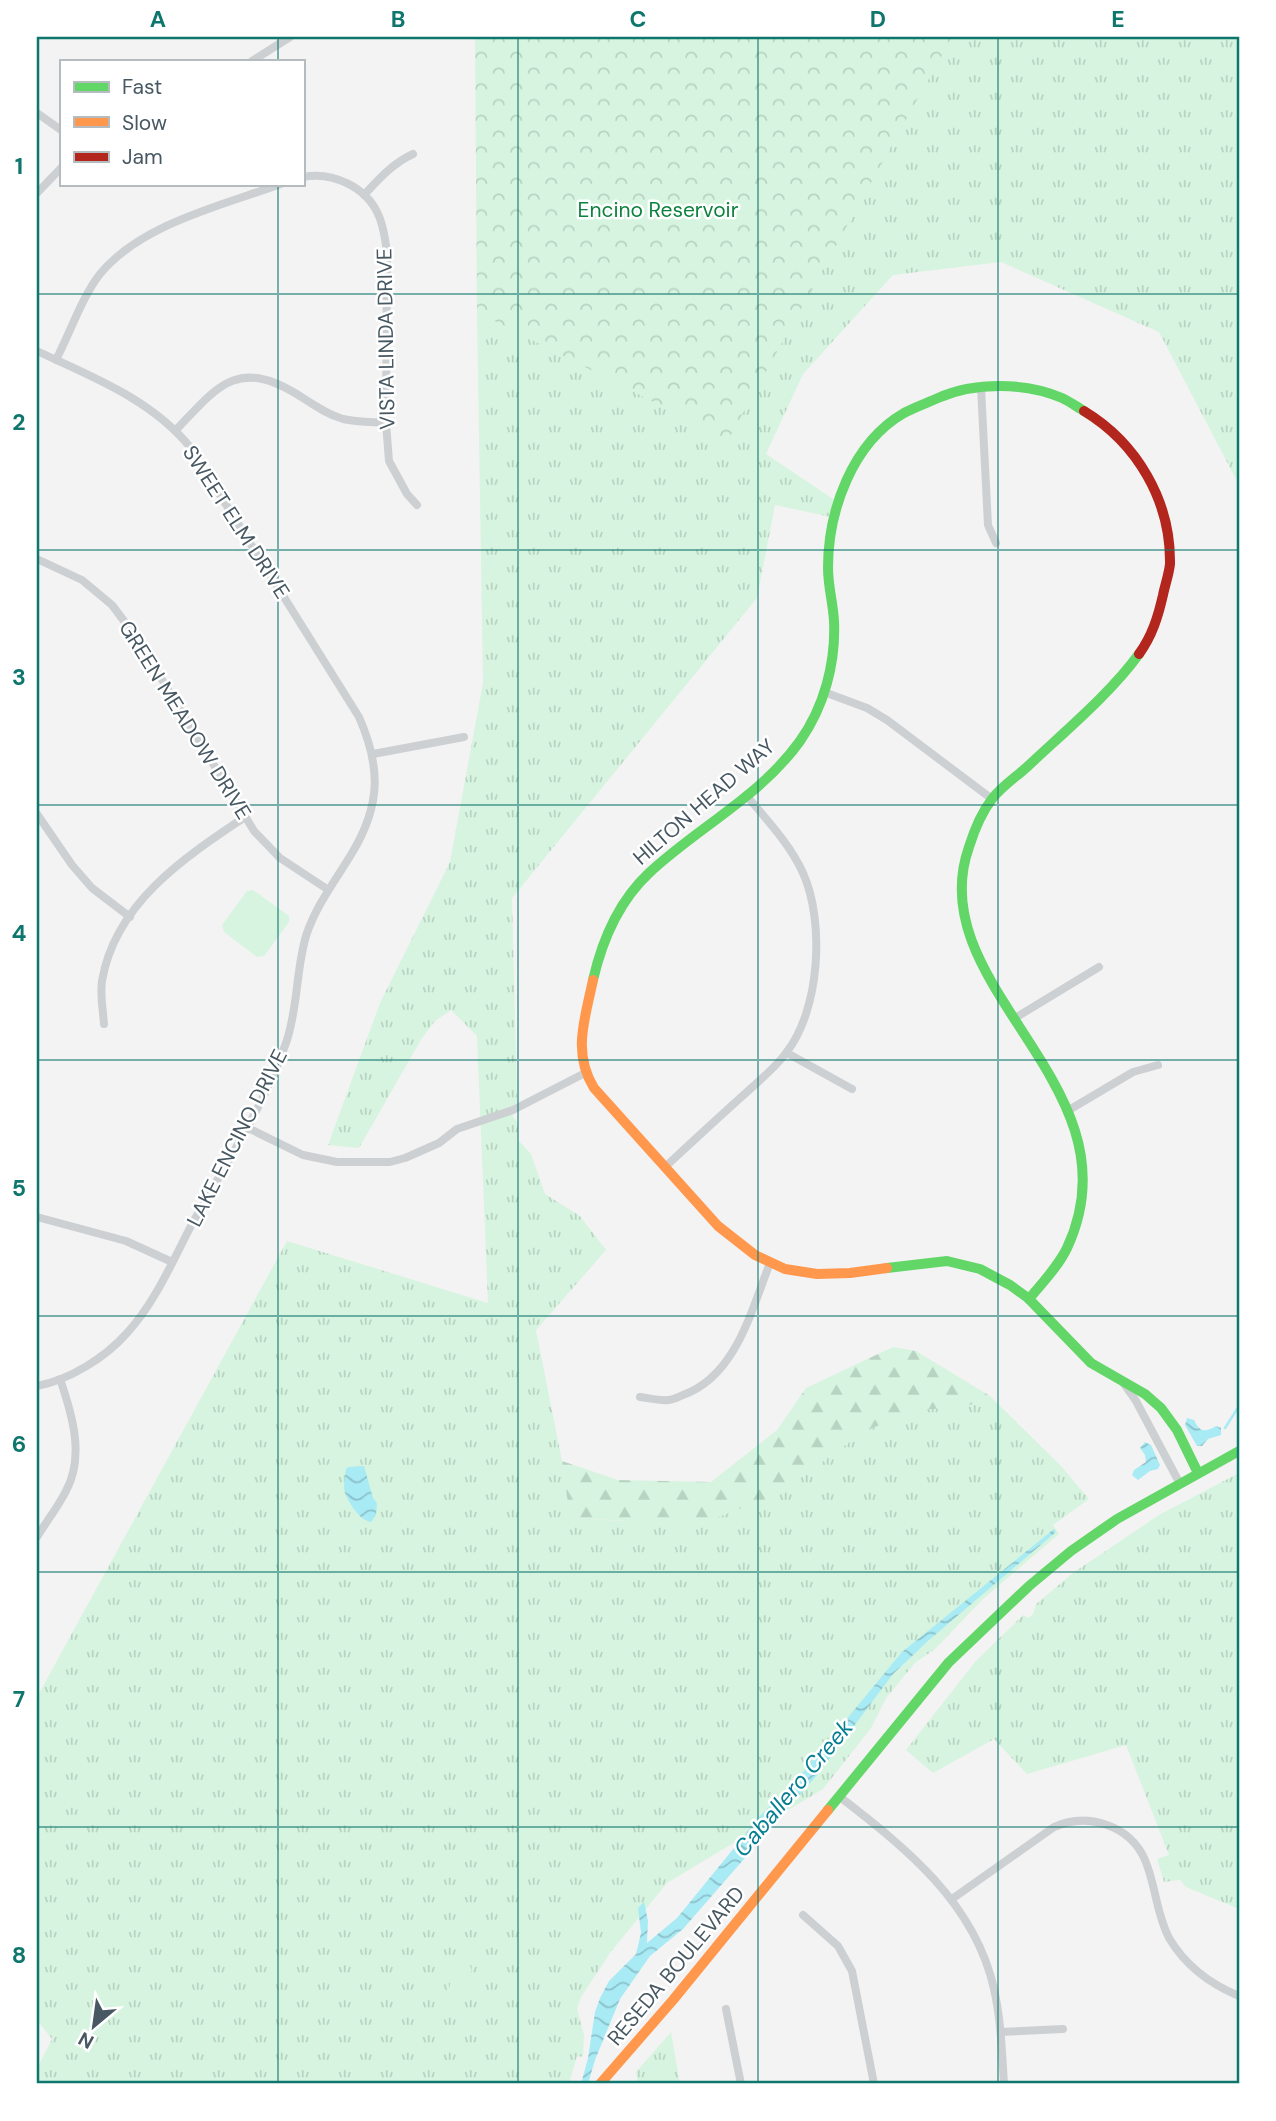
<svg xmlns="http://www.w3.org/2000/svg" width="1276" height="2121" viewBox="0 0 1276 2121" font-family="'DM Sans',sans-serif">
  <defs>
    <pattern id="grass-tufts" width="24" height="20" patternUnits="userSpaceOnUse" patternTransform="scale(1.75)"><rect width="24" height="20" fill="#d6f4df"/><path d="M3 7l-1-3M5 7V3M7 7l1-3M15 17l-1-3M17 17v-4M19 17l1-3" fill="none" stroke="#b9d3c2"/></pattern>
    <pattern id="forest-firs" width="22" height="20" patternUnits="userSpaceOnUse" patternTransform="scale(1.75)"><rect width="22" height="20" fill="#d6f4df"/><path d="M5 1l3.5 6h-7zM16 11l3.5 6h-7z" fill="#b9d3c2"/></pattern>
    <pattern id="park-crowns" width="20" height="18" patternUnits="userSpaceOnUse" patternTransform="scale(1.75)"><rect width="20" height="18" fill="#d6f4df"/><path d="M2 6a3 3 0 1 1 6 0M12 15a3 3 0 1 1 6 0" fill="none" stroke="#b9d3c2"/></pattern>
    <pattern id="water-waves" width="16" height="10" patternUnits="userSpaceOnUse" patternTransform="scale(1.75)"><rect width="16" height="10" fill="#a8ebf5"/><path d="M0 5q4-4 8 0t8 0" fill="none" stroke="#8bc1ca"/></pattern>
  </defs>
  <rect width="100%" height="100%" fill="#f4f3f3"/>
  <g fill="url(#grass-tufts)">
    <polygon points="479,37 1239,37 1239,485 1159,332 1001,262 893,275 803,374 766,454 836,501 831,517 775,505 757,598 512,898 517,1101 513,1116 518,1124 518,1140 531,1154 545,1194 580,1216 606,1250 536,1330 562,1461 570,1518 625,1521 707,1521 777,1495 863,1432 918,1409 961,1409 990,1396 1060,1465 1089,1499 1053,1525 1059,1534 983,1599 935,1649 915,1663 886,1698 871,1728 823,1789 667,1883 610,1953 581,1997 577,2009 584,2035 583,2057 577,2056 569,2084 37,2084 37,2068 52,2039 37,2020 37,1697 287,1241 488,1303 477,1036 451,1010 435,1021 422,1038 359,1148 328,1145 380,1003 450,862 483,683 477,312 480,313"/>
    <polygon points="1239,1473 1239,1909 1186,1887 1180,1880 1164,1882 1157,1859 1169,1855 1126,1745 1027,1774 994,1739 933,1773 906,1750 975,1662 1023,1615 1028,1618 1033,1614 1036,1604 1073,1573 1159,1515"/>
    <polygon points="671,2032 680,2084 638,2084 636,2072"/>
  </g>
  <polygon fill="url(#forest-firs)" points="893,1347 916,1351 990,1396 961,1409 918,1409 863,1432 777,1495 707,1521 630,1521 570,1518 562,1461 618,1480 711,1482 777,1430 806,1388"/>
  <polygon fill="url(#park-crowns)" points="475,37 952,37 728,440 477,312"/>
  <g fill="#d6f4df">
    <polygon points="253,890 289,916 289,922 264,956 257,957 224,932 222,925 247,891"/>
    <path d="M 462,1959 L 469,1963 L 472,1971 C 469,1974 464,1975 462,1979 C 453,1989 463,1999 444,2003 L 441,1996 L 449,1988 L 452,1976 L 448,1967 L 452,1961 Z"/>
  </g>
  <g fill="url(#water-waves)">
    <path d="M 1187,1418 L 1194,1420 C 1200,1432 1204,1433 1216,1426 L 1221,1428 L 1221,1435 L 1208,1439 L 1202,1446 L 1197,1446 L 1185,1425 Z"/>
    <polygon points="1145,1442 1151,1445 1160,1465 1158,1469 1150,1471 1138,1480 1132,1475 1134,1470 1146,1462 1145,1455 1140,1448"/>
    <path d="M 364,1466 L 373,1498 L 377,1503 L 376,1515 L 371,1522 C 359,1520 349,1503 345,1493 C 343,1486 345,1476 346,1469 L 348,1467 Z"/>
    <polygon points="1054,1529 1056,1532 929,1640 893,1674 818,1774 683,1929 650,1956 620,1999 595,2060 588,2084 581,2084 588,2058 595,2012 600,1998 609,1981 636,1954 641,1933 638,1908 644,1902 648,1921 647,1943 677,1918 760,1816 798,1778 902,1652"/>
  </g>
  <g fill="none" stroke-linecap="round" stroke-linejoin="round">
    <polyline stroke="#a8ebf5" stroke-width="2.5" points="1225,1428 1239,1406"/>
    <g stroke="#cdd0d2" stroke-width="8">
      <polyline points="252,61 290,37"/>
      <polyline points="37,113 61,130"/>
      <path d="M 303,177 C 332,171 366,187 378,214 C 384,226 385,240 387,252 L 386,423 L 389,461 L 407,494 L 417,505"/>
      <polyline points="37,193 61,168"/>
      <path d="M 364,195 C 379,179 393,163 413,154"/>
      <path d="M 37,351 C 92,377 151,399 190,447 L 359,717 C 381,767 381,805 352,853 C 336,880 316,905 306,936 C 296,970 298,1006 287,1040 C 265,1105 225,1165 192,1224 C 173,1260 155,1303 127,1333 C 105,1358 69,1380 37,1386"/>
      <path d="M 56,360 C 69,335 83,295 100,274 C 141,224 223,205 281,184"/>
      <polyline points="981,387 988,525 996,543"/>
      <path d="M 176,430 C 216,388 236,358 295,393 C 310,402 325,414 343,419 C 356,422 372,422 386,423"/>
      <polyline points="37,559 82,580 112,605 136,637 254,831 280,858 327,889"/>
      <polyline points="824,692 867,708 887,720 992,799"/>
      <polyline points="373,754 464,737"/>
      <polyline points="37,814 72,865 92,888 130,917"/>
      <polyline points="1015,1018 1099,967"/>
      <path d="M 104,1024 C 103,1010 100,995 102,981 C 115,903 185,857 245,817"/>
      <polyline points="787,1053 852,1089"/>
      <polyline points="1069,1110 1133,1072 1158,1065"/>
      <polyline points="246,1127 303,1155 337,1162 390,1162 405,1158 439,1143 457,1129 513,1110 585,1073"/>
      <path d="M 665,1167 C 692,1142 720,1116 748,1091 C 761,1079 776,1067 786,1053 C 820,1010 825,922 803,873 C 790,844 766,819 746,795"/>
      <polyline points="37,1217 126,1241 172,1262"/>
      <polyline points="1124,1384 1136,1401 1179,1482"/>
      <path d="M 640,1397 C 649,1398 659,1401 668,1400 C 673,1400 678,1397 683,1395 C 736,1376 751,1311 770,1263"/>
      <path d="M 37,1537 C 46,1522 58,1507 66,1491 C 85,1456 72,1414 60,1379"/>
      <path d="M 840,1797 C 906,1848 975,1903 994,1989 C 1001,2020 1002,2052 1004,2084"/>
      <path d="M 952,1899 L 1054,1827 C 1087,1812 1130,1825 1145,1860 C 1156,1886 1156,1913 1169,1938 C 1185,1965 1210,1984 1239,1996"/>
      <polyline points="803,1915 838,1946 852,1971 874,2084"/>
      <polyline points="726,2009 741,2084"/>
      <polyline points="1001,2032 1063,2029"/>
    </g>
    <g stroke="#63d668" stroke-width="10">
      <path d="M 593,980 C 602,941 619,901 649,873 C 697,828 761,796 800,741 C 824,707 836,663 834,621 C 833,603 828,586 828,568 C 828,511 852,443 904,413 C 915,407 927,403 938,398 C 974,382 1025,382 1062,398 C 1069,401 1077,407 1084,411"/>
      <polyline points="887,1268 947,1261 980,1269 1010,1285 1028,1298 1091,1363 1145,1394 1161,1408 1177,1430 1198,1473"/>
      <path d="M 1029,1299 C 1042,1283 1058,1267 1067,1248 C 1143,1086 919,988 969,847 C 974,831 982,812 992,799 C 1001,787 1016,777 1027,767 C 1063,733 1110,694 1139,654"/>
      <polyline points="828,1810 949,1662 1029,1586 1071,1551 1117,1519 1239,1451"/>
    </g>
    <g stroke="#ff974d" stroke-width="10">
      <path d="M 593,980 C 585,1019 572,1052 594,1088 L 718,1226 L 755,1255 L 785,1269 L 817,1274 L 850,1273 L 887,1268"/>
      <polyline points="600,2084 673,2000 828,1810"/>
    </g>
    <path stroke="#b3261e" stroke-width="10" d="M 1084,411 C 1137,443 1171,501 1170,564 C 1169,574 1165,585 1163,595 C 1158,617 1152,636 1139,654"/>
  </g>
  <path fill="none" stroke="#0f766e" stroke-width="2" stroke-opacity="0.55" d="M 278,37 L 278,61M 518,37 L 518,2084M 758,37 L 758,2084M 998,37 L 998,2084M 278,184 L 278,2084M 37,294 L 1239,294M 37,550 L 1239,550M 37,805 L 1239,805M 37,1060 L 1239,1060M 37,1316 L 1239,1316M 37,1572 L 1239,1572M 37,1827 L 1239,1827"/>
  <g text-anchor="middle" stroke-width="5" stroke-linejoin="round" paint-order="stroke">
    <g font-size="21" fill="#0d823f" stroke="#fff">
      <text x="658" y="217">Encino Reservoir</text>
    </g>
    <g font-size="21" fill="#475862" stroke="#fff">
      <text transform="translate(386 339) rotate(-91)" y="7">VISTA LINDA DRIVE</text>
      <text transform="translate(236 522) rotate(57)" y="7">SWEET ELM DRIVE</text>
      <text transform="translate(185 720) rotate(58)" y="7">GREEN MEADOW DRIVE</text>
      <text transform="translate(704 802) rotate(-41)" y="7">HILTON HEAD WAY</text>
      <text transform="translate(237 1138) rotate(-63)" y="7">LAKE ENCINO DRIVE</text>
      <text transform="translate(676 1966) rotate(-50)" y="7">RESEDA BOULEVARD</text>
    </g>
    <g font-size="23" font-style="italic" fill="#047e92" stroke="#fff">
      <text transform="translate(793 1788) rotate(-50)" y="8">Caballero Creek</text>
    </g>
  </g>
  <rect width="1276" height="2121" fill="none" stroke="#ffffff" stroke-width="77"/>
  <rect x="60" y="60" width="245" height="126" fill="#ffffff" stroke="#b5bcc0" stroke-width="2"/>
  <rect x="74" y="82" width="35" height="10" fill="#63d668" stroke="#b5bcc0" stroke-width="2"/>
  <text x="122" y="94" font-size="21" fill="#475862">Fast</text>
  <rect x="74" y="117" width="35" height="10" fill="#ff974d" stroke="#b5bcc0" stroke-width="2"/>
  <text x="122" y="130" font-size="21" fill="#475862">Slow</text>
  <rect x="74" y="152" width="35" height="10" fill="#b3261e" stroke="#b5bcc0" stroke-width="2"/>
  <text x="122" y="164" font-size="21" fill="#475862">Jam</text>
  <g transform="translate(94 2026) rotate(209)" stroke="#ffffff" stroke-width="5" paint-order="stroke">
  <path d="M0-5L12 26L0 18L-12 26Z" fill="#475862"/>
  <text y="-10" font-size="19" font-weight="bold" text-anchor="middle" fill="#475862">N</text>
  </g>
  <rect x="38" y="38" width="1200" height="2044" fill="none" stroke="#0f766e" stroke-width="2.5"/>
  <g font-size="23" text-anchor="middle" font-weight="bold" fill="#0f766e">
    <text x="158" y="27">A</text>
    <text x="398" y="27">B</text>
    <text x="638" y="27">C</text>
    <text x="878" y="27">D</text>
    <text x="1118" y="27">E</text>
    <text x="19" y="174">1</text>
    <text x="19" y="430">2</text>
    <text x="19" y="685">3</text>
    <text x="19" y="941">4</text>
    <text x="19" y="1196">5</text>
    <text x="19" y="1452">6</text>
    <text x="19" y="1707">7</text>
    <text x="19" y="1963">8</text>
  </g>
</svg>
